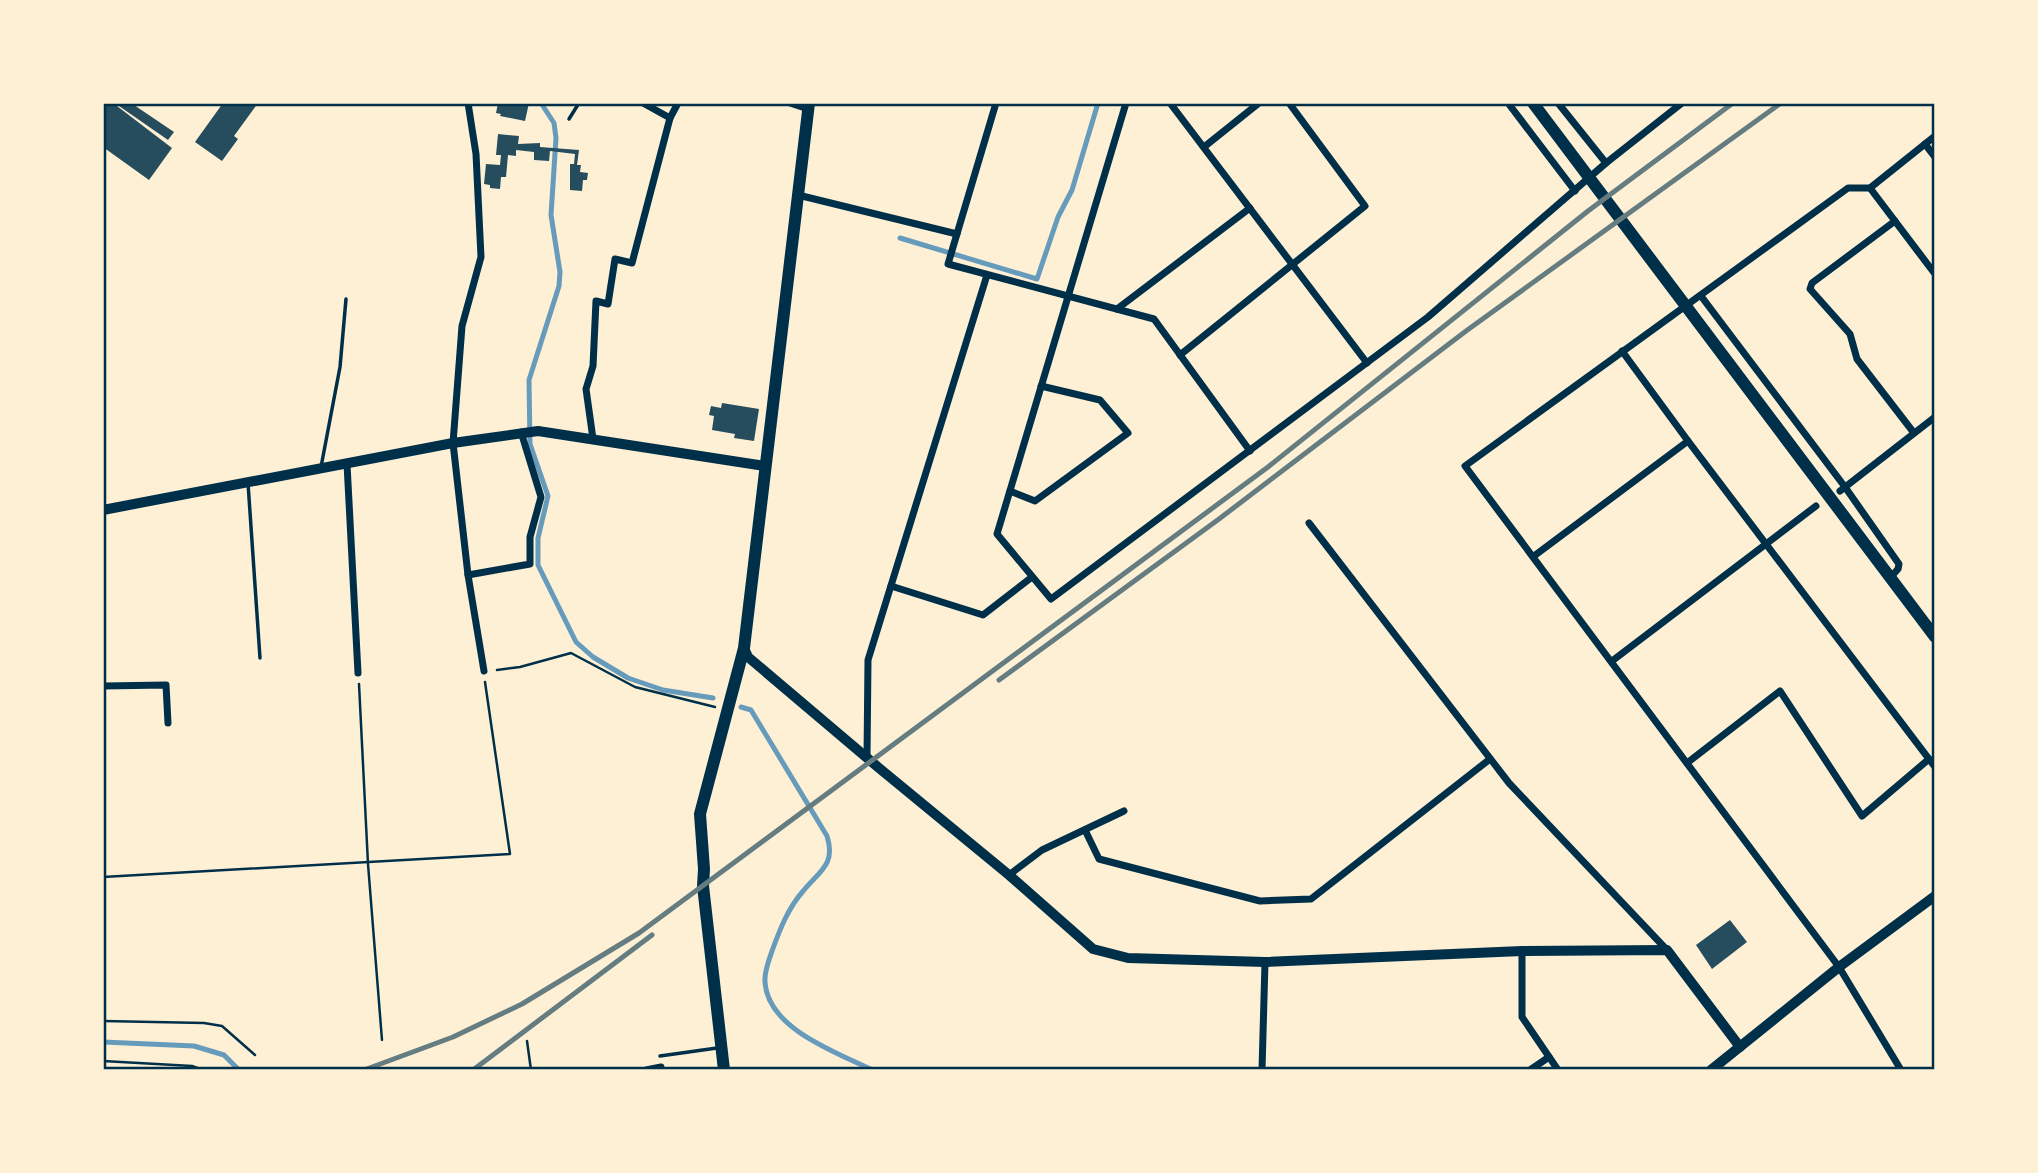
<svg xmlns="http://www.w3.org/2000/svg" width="2038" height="1173" viewBox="0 0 2038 1173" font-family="Ubuntu,sans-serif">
  <rect width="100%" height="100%" fill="#fdf0d5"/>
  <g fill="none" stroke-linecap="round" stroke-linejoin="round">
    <g stroke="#669bbc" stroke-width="5">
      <polyline points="541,103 554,123 556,138 551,215 560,272 559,286 529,380 530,444 548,496 538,538 538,565 576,642 593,657 628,678 663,690 713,698"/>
      <polyline points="900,238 1037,279 1058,217 1072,190 1098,103"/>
      <path d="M 741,707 L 751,710 L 827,836 C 836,864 820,871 804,890 C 788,908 780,929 772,951 C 769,960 764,972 765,982 C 768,1029 836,1052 872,1070"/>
      <polyline points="103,1042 194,1046 224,1055 239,1070"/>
    </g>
  </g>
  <g fill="#264d5e">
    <polygon points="103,103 113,103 172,148 149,180 103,147"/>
    <polygon points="121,103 131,103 174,132 168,140 119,106"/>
    <polygon points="223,103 258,103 234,136 238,139 222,161 195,142"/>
    <polygon points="498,103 529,103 525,121 500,116 501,114 496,113"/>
    <polygon points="498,134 519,136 518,144 540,143 540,147 579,150 577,165 581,165 580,172 588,173 587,180 583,180 582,191 570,190 570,164 574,164 575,154 550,151 549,161 534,160 534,152 516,150 516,156 508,155 506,177 501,177 500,189 490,188 490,185 484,184 486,164 500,165 501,155 496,155"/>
    <polygon points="722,403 759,409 754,441 734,438 735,434 712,430 714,416 709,415 711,406 721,408"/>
    <polygon points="1730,920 1747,942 1712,969 1696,945"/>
  </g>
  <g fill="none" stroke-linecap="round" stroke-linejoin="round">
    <g stroke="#003049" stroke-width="2.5">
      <polyline points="497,670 520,667 571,653 635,687 715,707"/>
      <polyline points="359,684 368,864 382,1040"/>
      <polyline points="103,877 510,854 485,682"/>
      <polyline points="103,1021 204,1023 222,1026 255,1055"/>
      <polyline points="527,1041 531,1070"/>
      <polyline points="103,1061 192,1066 203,1070"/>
    </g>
    <g stroke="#003049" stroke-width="3.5">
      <polyline points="569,119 579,103"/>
      <polyline points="321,467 340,367 346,299"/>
      <polyline points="248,483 260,658"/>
      <polyline points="660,1056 717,1048"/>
    </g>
    <g stroke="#003049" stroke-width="7">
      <polyline points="468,103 476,154 481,257 462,326 453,443 468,575 484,671"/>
      <polyline points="643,103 670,118 678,103"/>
      <polyline points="790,103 808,109"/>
      <polyline points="996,103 948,264 1154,319 1250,451"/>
      <polyline points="1126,103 997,534 1051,599 1428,317 1606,163 1682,103"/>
      <polyline points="1170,103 1367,363"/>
      <polyline points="1508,103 1575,191"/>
      <polyline points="1558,103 1606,163"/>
      <polyline points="1925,144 1935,157"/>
      <polyline points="1204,147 1259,103"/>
      <polyline points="1870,188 1935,274"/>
      <polyline points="798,195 957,234"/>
      <polyline points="1895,221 1812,283 1810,289 1850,334 1857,359 1914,433"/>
      <polyline points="1701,296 1845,487 1899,564 1898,569 1890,578"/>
      <polyline points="1117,309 1250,208"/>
      <polyline points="1622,351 1688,441 1935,767"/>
      <polyline points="1180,355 1365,206 1289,103"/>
      <polyline points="593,439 586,389 593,366 596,301 608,304 615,259 632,263 670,118"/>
      <polyline points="347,464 358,673"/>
      <polyline points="1010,491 1035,501 1128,433 1100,400 1041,386"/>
      <polyline points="1840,491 1935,417"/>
      <polyline points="1309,523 1509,783 1667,950"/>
      <polyline points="1534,556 1688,441"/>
      <polyline points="468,575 530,564 530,537 541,497 521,432"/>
      <polyline points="891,586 983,615 1032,577"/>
      <polyline points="1612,661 1816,506"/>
      <polyline points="103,686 166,685 168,723"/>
      <polyline points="867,757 868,660 987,275"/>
      <polyline points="1687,763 1780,691 1862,816 1929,759"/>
      <polyline points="1085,830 1099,859 1260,901 1311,899 1490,759"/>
      <polyline points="1009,875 1042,850 1124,811"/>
      <polyline points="1522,951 1522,1017 1558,1070"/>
      <polyline points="646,1070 661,1067"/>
      <polyline points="1262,1070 1265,962"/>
      <polyline points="1530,1070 1549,1057"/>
      <polyline points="1901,1070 1839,967 1465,466 1848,188 1870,188 1935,136"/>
    </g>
    <g stroke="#003049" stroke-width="10">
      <polyline points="103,510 453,443 538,431 765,466"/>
      <polyline points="744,648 748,657 879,768 1009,875 1093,949 1128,958 1265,962 1522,951 1667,950 1740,1047"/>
      <polyline points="1711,1070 1839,967 1935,896"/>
    </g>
    <polyline stroke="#003049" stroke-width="12" points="1533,103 1935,637"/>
    <polyline stroke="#003049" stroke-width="12" points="724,1070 703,886 704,869 700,814 744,648 809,103"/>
    <g stroke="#657d81" stroke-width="5">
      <polyline points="999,680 1219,519 1466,331 1781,103"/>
      <polyline points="364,1070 453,1037 522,1004 639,933 1268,467 1588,211 1733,103"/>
      <polyline points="473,1070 652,935"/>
    </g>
  </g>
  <rect width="2038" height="1173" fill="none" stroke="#fdf0d5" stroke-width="210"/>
  <rect x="105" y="105" width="1828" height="963" fill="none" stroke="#003049" stroke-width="2.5"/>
</svg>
